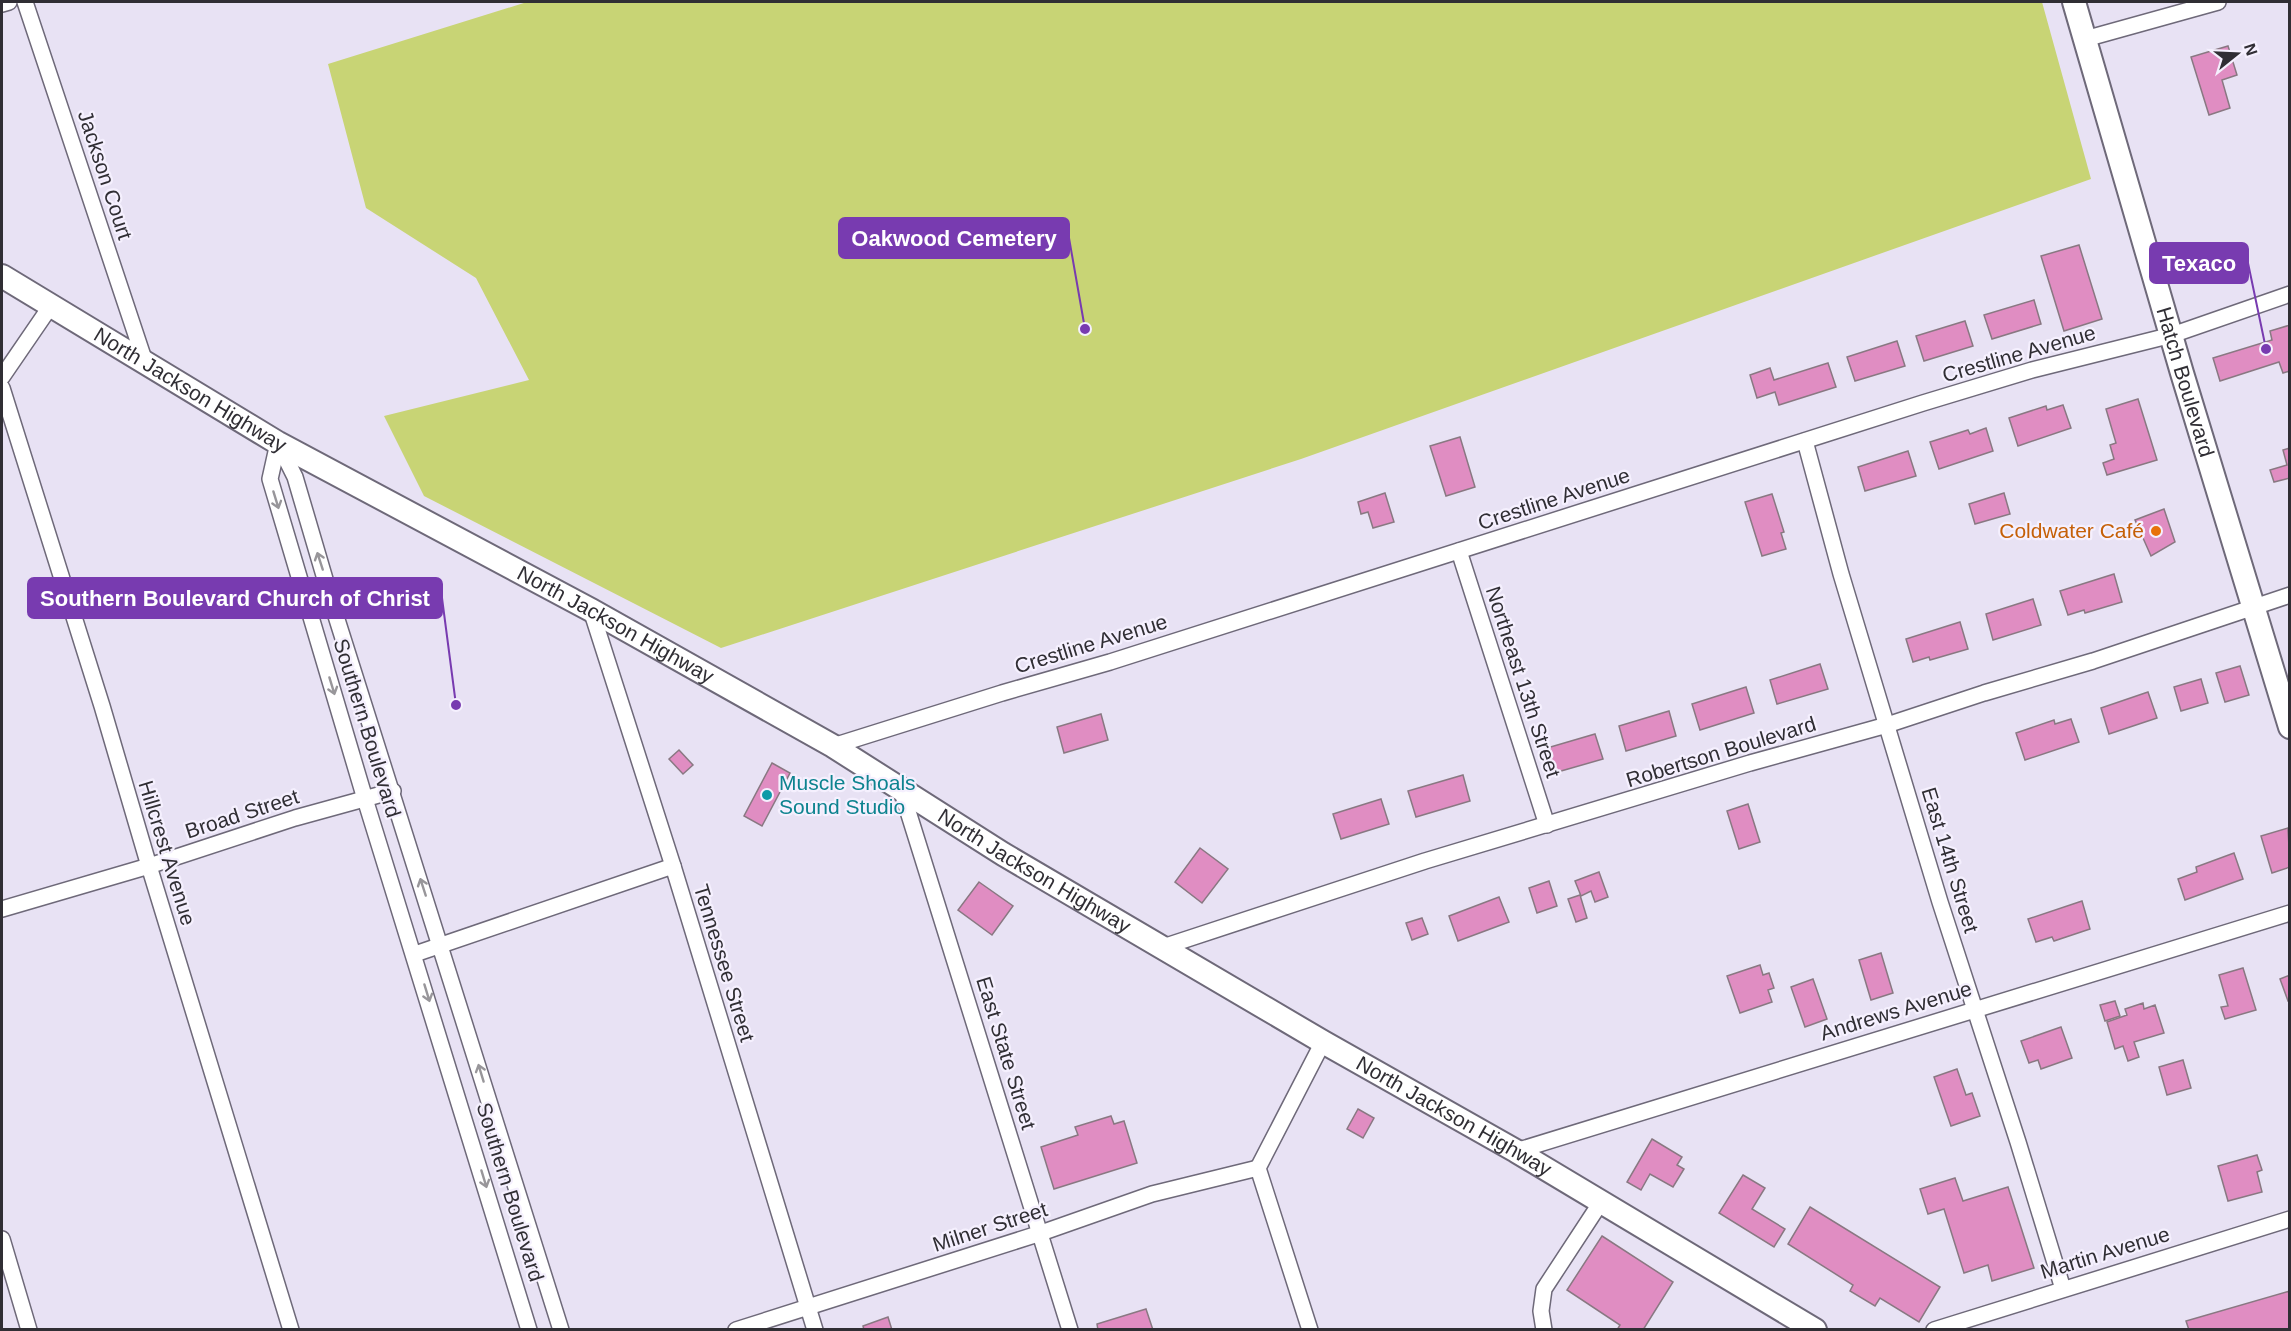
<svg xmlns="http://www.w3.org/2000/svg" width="2291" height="1331" viewBox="0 0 2291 1331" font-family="Arial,sans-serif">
  <rect width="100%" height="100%" fill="#e8e2f4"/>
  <polygon fill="#c8d475" points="527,2 2042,2 2091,179 1301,459 721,648 424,496 384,416 529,380 476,278 366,208 328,64"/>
  <g fill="#e08dc2" stroke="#897882" stroke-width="1.5">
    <polygon points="2228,46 2237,75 2222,80 2230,108 2209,115 2191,57"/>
    <polygon points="2079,245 2102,319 2064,331 2041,256"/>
    <polygon points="2034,300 2041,324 1992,339 1984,315"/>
    <polygon points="1965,321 1973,346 1924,361 1916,336"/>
    <polygon points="2290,325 2290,371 2283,373 2279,362 2220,381 2213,358 2272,340 2270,331"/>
    <polygon points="1897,341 1905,366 1855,381 1847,357"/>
    <polygon points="1828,363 1836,387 1779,405 1775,392 1757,398 1750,375 1770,368 1774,380"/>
    <polygon points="2138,399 2157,460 2107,475 2103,463 2114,459 2110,445 2116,443 2106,409"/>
    <polygon points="2063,405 2071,428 2018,446 2009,418 2046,406 2047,410"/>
    <polygon points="1986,428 1993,451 1939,469 1930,442 1968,430 1970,434"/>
    <polygon points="1460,437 1475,487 1446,496 1430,446"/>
    <polygon points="2290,448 2290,478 2274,482 2270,470 2287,465 2283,450"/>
    <polygon points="1908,451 1916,476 1865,491 1858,467"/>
    <polygon points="1385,493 1394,522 1373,528 1368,512 1361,514 1358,502"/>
    <polygon points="2004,493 2010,514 1975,524 1969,504"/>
    <polygon points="1772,494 1784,532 1781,533 1786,549 1762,556 1745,502"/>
    <polygon points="2164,509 2175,542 2151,556 2135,520"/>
    <polygon points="2114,574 2122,602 2085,613 2084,610 2068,615 2060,591"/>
    <polygon points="2033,599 2041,625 1993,640 1986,614"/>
    <polygon points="1960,622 1968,649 1930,660 1929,657 1913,662 1906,639"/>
    <polygon points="1820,664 1828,689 1777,704 1770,680"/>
    <polygon points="2240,666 2249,695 2225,702 2216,673"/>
    <polygon points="2201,679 2208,703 2181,711 2174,687"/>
    <polygon points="1746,687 1754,713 1700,730 1692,704"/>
    <polygon points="2148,692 2157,718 2109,734 2101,708"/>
    <polygon points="1669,711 1676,736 1626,751 1619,726"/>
    <polygon points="1101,714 1108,740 1064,753 1057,727"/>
    <polygon points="2071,719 2079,742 2025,760 2016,733 2054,720 2055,724"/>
    <polygon points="1595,734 1603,759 1554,773 1547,748"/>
    <polygon points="679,750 693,765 683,774 669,759"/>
    <polygon points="772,763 790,773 762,826 744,816"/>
    <polygon points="1463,775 1470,801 1416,817 1408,791"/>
    <polygon points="1381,799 1389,824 1341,839 1333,814"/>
    <polygon points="1748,804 1760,842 1739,849 1727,811"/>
    <polygon points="2288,828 2290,867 2272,873 2261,836"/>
    <polygon points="1200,848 1228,869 1202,903 1175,882"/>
    <polygon points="2234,853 2243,879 2185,900 2178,879 2197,872 2196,867"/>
    <polygon points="1599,872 1608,897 1595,902 1591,891 1581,896 1575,881"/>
    <polygon points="1549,881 1557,906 1537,913 1529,888"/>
    <polygon points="979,882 1013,906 992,935 958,910"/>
    <polygon points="1580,895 1587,918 1576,922 1568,899"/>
    <polygon points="1499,897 1509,922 1458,941 1449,916"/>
    <polygon points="2082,901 2090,929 2054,941 2052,937 2036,942 2028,919"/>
    <polygon points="1422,918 1428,934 1412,940 1406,923"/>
    <polygon points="1881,953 1893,993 1871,1000 1859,960"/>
    <polygon points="1760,965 1763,975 1769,973 1774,988 1768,990 1772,1002 1740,1013 1727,976"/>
    <polygon points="2243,968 2256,1010 2225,1019 2221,1007 2228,1006 2219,975"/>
    <polygon points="2290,975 2290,1000 2288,1001 2280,979"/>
    <polygon points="1813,979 1827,1019 1805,1027 1791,987"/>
    <polygon points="2115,1001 2120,1016 2105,1021 2100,1005"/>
    <polygon points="2143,1003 2144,1009 2155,1005 2164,1033 2134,1042 2139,1057 2128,1061 2123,1046 2115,1049 2107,1022 2127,1015 2125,1009"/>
    <polygon points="2061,1027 2072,1058 2041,1069 2038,1060 2029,1063 2021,1041"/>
    <polygon points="2183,1060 2191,1088 2167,1095 2159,1067"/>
    <polygon points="1957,1069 1966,1095 1972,1093 1980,1116 1951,1126 1934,1077"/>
    <polygon points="1358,1109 1374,1118 1363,1138 1347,1129"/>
    <polygon points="1111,1116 1114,1124 1124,1121 1137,1163 1054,1189 1041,1147 1078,1135 1075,1127"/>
    <polygon points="1652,1139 1682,1157 1677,1165 1684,1169 1673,1187 1650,1174 1641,1190 1627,1182"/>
    <polygon points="2257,1155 2262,1170 2257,1172 2262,1192 2228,1201 2218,1166"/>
    <polygon points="1743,1175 1765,1188 1752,1209 1785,1229 1774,1247 1719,1213"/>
    <polygon points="1955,1178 1963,1201 2008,1187 2034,1268 1992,1281 1988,1265 1964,1273 1944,1209 1928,1214 1920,1189"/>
    <polygon points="1810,1207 1940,1287 1919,1322 1880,1298 1875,1306 1850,1291 1853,1285 1788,1244"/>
    <polygon points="1602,1236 1673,1282 1643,1330 1617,1330 1620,1325 1567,1290"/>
    <polygon points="2290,1291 2290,1330 2189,1330 2186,1321"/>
    <polygon points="1146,1309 1153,1330 1098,1330 1097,1324"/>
    <polygon points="888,1317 892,1330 864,1330 863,1326"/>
  </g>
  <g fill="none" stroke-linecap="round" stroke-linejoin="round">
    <g stroke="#6e6979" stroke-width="18">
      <g id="street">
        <polyline points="25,2 145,362"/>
        <polyline points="2,4 9,2"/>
        <polyline points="2085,39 2218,2"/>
        <polyline points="2,377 50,307"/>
        <polyline points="2,388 102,706 149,866 291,1330"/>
        <polyline points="1805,441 1841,574 1940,902 2018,1142 2063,1289"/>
        <polyline points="278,443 295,477 335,613 561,1330"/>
        <polyline points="278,443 270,479 365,799 529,1330"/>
        <polyline points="1459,551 1547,825"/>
        <polyline points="591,610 673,866 815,1330"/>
        <polyline points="833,746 1002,693 1110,662 1923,403 2032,370 2172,335 2290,294"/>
        <polyline points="901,789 1070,1330"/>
        <polyline points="2,909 149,866 295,818 393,791"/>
        <polyline points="1163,947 1425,861 1750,763 1887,725 1984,693 2093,661 2290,595"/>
        <polyline points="415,954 673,866"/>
        <polyline points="1516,1151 2290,913"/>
        <polyline points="2,1239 29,1330"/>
        <polyline points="736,1330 1041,1233 1152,1194 1258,1168"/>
        <polyline points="1310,1330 1258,1168 1323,1042"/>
        <polyline points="1544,1330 1541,1311 1544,1289 1601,1202"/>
        <polyline points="1934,1330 2290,1219"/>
      </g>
    </g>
    <g stroke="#6e6979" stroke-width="26">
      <g id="secondary">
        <path id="s1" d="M 2074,2 L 2182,373 L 2290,727"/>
        <path id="s2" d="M 2,276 L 278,443 L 591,610 L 833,746 L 1003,854 L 1323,1042 L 1516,1151 L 1815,1330"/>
      </g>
    </g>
    <use href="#street" stroke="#fff" stroke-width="15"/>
    <use href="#secondary" stroke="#fff" stroke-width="22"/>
  </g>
  <defs><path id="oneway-shaft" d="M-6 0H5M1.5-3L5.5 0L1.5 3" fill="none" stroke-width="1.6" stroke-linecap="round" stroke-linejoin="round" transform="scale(1.5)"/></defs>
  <g stroke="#98969a">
    <use href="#oneway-shaft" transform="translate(276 500) rotate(73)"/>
    <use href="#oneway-shaft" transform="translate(320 561) rotate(-108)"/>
    <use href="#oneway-shaft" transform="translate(332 686) rotate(73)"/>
    <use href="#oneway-shaft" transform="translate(423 887) rotate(-108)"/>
    <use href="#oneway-shaft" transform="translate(427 993) rotate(73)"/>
    <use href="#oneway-shaft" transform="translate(481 1073) rotate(-107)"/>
    <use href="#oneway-shaft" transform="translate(484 1179) rotate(73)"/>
  </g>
  <circle fill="#e8710a" stroke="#f5f0fe" stroke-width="2" cx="2156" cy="531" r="6"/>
  <circle fill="#0f9aa8" stroke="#f5f0fe" stroke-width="2" cx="767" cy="795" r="6"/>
  <g text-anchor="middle" stroke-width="4.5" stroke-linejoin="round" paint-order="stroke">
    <g font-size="21" fill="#302e34" stroke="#f5f0fe">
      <text transform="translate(105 175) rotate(72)" y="7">Jackson Court</text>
      <text transform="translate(2019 354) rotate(-16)" y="7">Crestline Avenue</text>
      <text dy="7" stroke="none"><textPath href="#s1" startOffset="396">Hatch Boulevard</textPath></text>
      <text dy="7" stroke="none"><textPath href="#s2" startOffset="220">North Jackson Highway</textPath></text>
      <text transform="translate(1554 499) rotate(-18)" y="7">Crestline Avenue</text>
      <text dy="7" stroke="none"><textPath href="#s2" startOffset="706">North Jackson Highway</textPath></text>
      <text transform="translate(1091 644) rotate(-17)" y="7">Crestline Avenue</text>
      <text transform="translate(1523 682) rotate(72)" y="7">Northeast 13th Street</text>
      <text transform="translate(367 728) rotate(73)" y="7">Southern Boulevard</text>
      <text transform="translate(1721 752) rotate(-17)" y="7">Robertson Boulevard</text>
      <text transform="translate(242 814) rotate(-18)" y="7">Broad Street</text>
      <text transform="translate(167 853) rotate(73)" y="7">Hillcrest Avenue</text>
      <text transform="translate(1950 860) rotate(73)" y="7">East 14th Street</text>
      <text dy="7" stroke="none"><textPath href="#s2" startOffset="1192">North Jackson Highway</textPath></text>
      <text transform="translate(724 963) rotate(73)" y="7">Tennessee Street</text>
      <text transform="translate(1896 1011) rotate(-17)" y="7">Andrews Avenue</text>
      <text transform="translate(1006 1053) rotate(73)" y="7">East State Street</text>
      <text dy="7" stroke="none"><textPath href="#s2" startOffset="1678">North Jackson Highway</textPath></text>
      <text transform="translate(510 1192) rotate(73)" y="7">Southern Boulevard</text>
      <text transform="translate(990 1227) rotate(-18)" y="7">Milner Street</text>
      <text transform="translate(2105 1253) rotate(-17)" y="7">Martin Avenue</text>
    </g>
    <g font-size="21" fill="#c56008" stroke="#f5f0fe" text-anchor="end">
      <text x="2144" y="538">Coldwater Café</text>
    </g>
    <g font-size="21" fill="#0d838f" stroke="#f5f0fe" text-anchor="start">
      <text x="779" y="790">Muscle Shoals<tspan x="779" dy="24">Sound Studio</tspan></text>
    </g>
  </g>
  <path fill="none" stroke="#783bb0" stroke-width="2" d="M1085 329L1069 238M2266 349L2248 263M456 705L442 598"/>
  <g fill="#783bb0" stroke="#f5f0fe" stroke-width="2">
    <circle cx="1085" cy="329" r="6"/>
    <circle cx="2266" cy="349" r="6"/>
    <circle cx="456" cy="705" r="6"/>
  </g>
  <g fill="#783bb0" stroke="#783bb0" stroke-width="2">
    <rect x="839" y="218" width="230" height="40" rx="6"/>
    <rect x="2150" y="243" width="98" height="40" rx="6"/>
    <rect x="28" y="578" width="414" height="40" rx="6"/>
  </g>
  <g font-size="22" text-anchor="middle" font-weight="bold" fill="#fff">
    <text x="954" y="246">Oakwood Cemetery</text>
    <text x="2199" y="271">Texaco</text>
    <text x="235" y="606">Southern Boulevard Church of Christ</text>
  </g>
  <rect width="2291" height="1331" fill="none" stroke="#302e34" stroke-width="6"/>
  <g transform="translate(2237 54) rotate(72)" stroke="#f5f0fe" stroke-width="4.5" paint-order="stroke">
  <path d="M0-4.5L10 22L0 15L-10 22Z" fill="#302e34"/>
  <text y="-9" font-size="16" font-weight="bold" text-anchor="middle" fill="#302e34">N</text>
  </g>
</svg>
